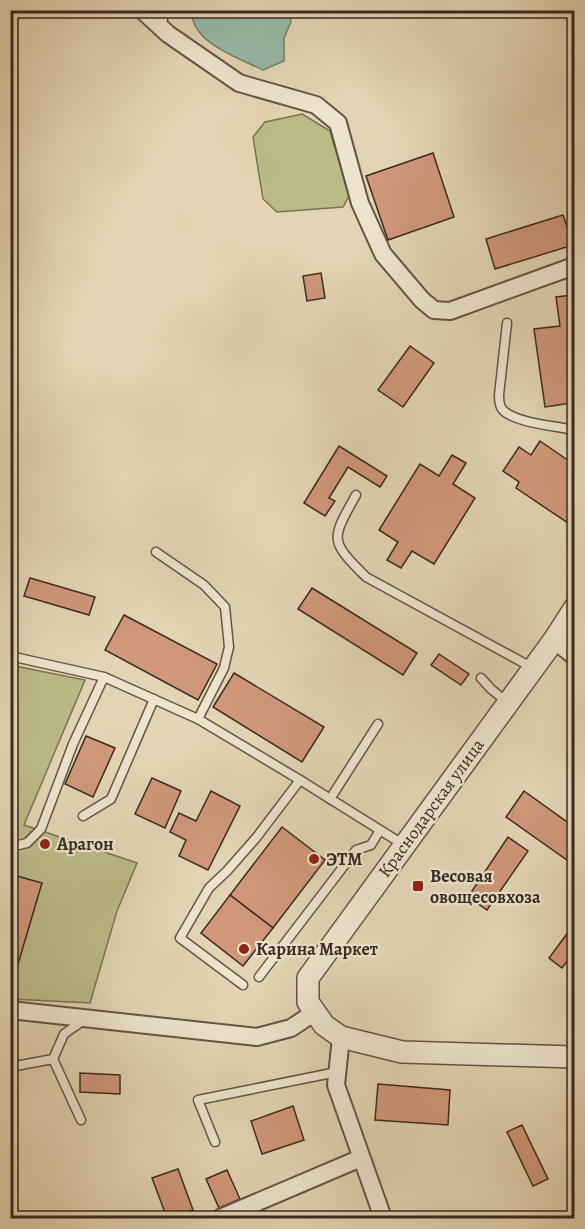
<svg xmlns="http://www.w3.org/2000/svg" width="585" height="1229" viewBox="0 0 585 1229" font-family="Alegreya,serif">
  <rect width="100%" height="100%" fill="#e3d5b3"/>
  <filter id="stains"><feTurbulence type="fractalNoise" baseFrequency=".00333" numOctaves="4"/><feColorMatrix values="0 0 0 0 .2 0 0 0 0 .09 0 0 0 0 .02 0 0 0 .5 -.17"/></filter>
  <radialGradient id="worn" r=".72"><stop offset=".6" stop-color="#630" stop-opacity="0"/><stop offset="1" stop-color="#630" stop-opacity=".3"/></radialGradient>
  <g fill="#bb8" stroke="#7b7254" stroke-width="1.5">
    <polygon points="302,114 330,131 349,196 343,207 277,212 263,199 253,137 265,122"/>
    <polygon points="10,665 85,680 24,825 137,863 117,911 90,1003 11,999"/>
  </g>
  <path fill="#96b9a7" stroke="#727f71" stroke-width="1.5" d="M 192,11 L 289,11 L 291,22 L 284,38 L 284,61 L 263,70 C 239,58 191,43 192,11 Z"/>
  <g fill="#d0977a" stroke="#3b2820" stroke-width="1.5">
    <polygon points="433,153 454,217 388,240 366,176"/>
    <polygon points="563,215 573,245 495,269 486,239"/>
    <polygon points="321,273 325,298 307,301 303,276"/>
    <polygon points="572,295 574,315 573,414 571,403 545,407 534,329 560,326 556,297"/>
    <polygon points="410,346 434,363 403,407 378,390"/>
    <polygon points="540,441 572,463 574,460 574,527 516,488 519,482 503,471 519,447 531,455"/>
    <polygon points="339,446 387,476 380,487 348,467 329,498 335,501 325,516 304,503"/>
    <polygon points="452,455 466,463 453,484 475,498 434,564 412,551 401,568 387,560 398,542 379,530 420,464 439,476"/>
    <polygon points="30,578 95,597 89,615 24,596"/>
    <polygon points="312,588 417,653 403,675 298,609"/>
    <polygon points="124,615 217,664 198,700 105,650"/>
    <polygon points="439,654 469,674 461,685 431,665"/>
    <polygon points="234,673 324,727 302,762 213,707"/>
    <polygon points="86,736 115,748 93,797 65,784"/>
    <polygon points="152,778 181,791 165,828 135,814"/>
    <polygon points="211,791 240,806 208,870 179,856 186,840 170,832 179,813 196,821"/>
    <polygon points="524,791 574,827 574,865 506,817"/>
    <polygon points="282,827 325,860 273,928 230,895"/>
    <polygon points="508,837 528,851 487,910 468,897"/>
    <polygon points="10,874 42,883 10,991"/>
    <polygon points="230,895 273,928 243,966 201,933"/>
    <polygon points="569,931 574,935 574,952 562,968 549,958"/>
    <polygon points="80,1073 120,1075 120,1094 80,1092"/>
    <polygon points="378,1084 450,1090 448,1125 375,1120"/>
    <polygon points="293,1106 304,1140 262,1154 251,1121"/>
    <polygon points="522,1125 548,1179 533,1186 507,1132"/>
    <polygon points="178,1169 193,1210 167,1218 152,1178"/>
    <polygon points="227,1170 240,1199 219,1208 206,1179"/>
  </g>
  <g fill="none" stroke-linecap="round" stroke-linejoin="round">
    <g stroke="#655345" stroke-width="11">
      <g id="service">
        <polyline points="161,27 165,10"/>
        <path d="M 507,323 L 499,395 C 499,400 499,405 502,409 C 513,423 557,426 574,430"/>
        <path d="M 356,495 C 331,540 329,540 366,577 L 533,668"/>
        <polyline points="156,552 204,585 225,607 229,647 224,668 198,719"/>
        <polyline points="10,656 104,677 198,719 300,780 404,845"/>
        <polyline points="481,678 491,689 507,702"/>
        <polyline points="330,799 378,724"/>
        <polyline points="83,816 111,799 154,699"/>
        <polyline points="10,847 27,843 41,829 73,744 104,677"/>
        <polyline points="259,977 356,850 371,845 380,830"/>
        <polyline points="243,985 180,938 209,888 227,871 256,838 300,780"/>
        <polyline points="53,1059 81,1120"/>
        <polyline points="10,1067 53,1059 64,1034 84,1020"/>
        <polyline points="215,1142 198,1100 337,1072"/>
      </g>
    </g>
    <g stroke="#655345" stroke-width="20">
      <g id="minor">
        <polyline points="142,10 168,34 239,83 316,105 338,123 360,203 383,254 422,300 434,310 450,311 574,266"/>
        <polyline points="554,640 574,656"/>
        <polyline points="10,1010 257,1037 291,1028 315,1012"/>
        <polyline points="341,1037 336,1085 383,1218"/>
        <polyline points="220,1218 361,1158"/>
      </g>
    </g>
    <g stroke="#655345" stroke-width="24">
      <polyline id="tertiary" points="574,609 554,640 308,978 308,1002 324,1025 341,1037 402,1052 574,1057"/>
    </g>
    <use href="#service" stroke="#ede4ce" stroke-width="8"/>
    <use href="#minor" stroke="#ede4ce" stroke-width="16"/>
    <use href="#tertiary" stroke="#ede4ce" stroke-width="21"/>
  </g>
  <g fill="#8f2418" stroke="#ede4ce" stroke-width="2">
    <circle cx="45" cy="844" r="6"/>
    <circle cx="314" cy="859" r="6"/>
    <rect x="412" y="880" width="12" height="12" rx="3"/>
    <circle cx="244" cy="949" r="6"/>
  </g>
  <g text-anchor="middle" stroke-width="4.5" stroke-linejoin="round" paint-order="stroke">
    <g font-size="18" fill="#3b2820" stroke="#ede4ce">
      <text transform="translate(431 808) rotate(-54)" y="6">Краснодарская улица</text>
    </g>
    <g font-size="18" font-weight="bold" fill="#3b2820" stroke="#ede4ce" text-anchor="start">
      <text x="57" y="850">Арагон</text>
      <text x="326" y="865">ЭТМ</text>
      <text x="430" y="882">Весовая<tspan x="430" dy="21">овощесовхоза</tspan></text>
      <text x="256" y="955">Карина Маркет</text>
    </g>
  </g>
  <rect width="585" height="1229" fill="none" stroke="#e3d5b3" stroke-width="36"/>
  <rect x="12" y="12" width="561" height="1205" fill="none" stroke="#3b2820" stroke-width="3"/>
  <rect x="18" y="18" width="549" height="1193" fill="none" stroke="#3b2820" stroke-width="1.5"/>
  <rect width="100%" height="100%" filter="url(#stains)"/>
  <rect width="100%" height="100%" fill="url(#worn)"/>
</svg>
